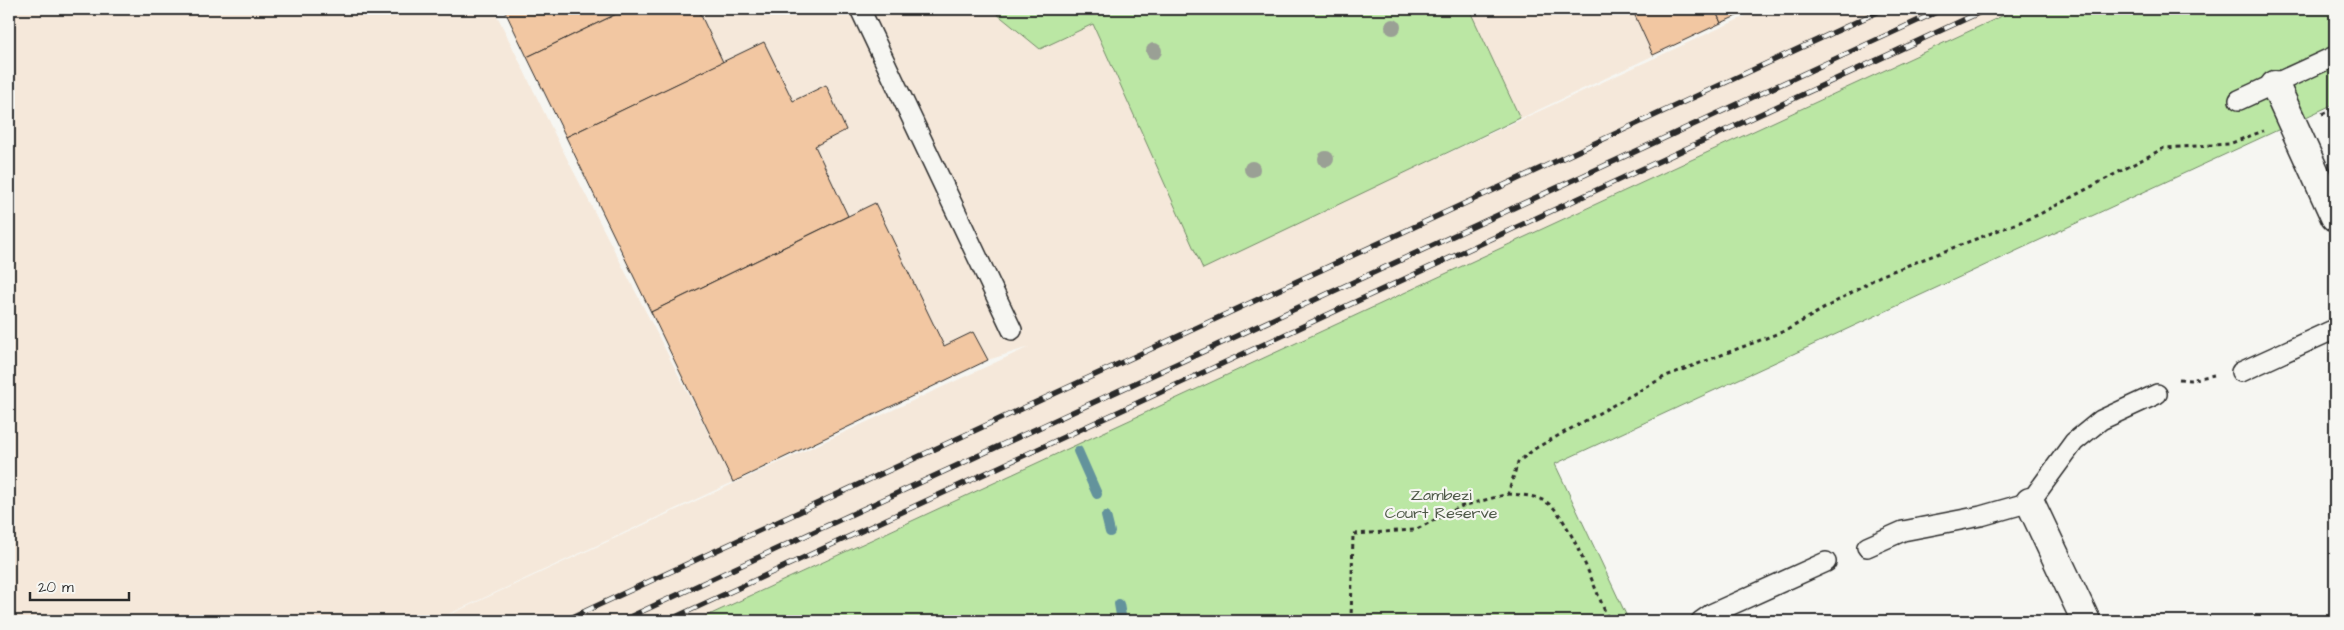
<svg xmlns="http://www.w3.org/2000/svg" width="2344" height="630" viewBox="0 0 2344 630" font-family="'Architects Daughter',sans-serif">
  <rect width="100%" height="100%" fill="#f6f6f2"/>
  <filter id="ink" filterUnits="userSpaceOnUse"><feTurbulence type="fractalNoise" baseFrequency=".02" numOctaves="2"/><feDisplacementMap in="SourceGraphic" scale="10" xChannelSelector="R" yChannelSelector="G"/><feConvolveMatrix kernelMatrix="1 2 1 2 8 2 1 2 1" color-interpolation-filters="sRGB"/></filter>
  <g filter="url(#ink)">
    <polygon fill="#f5e8da" points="9,9 494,9 558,141 717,450 504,9 1752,9 1392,179 1761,9 2017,9 696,621 436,621 1029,347 988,360 733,482 434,621 9,621"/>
    <g fill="#bbe7a4" stroke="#738968">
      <polygon points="991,9 1469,9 1520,118 1203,269 1093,24 1040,49"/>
      <polygon points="2017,9 2335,9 2335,111 2332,105 1555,464 1629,621 696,621"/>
    </g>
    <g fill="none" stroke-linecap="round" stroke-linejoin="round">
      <g stroke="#64939c" stroke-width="10">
        <polyline points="1078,451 1097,494"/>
        <polyline points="1106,516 1110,532"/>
        <polyline points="1119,604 1122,621"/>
      </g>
    </g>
    <g fill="#f2c7a2" stroke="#2b2b2b">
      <polygon points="504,9 627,9 527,57"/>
      <polygon points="627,9 698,9 723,62 566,137 527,57"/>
      <polygon points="1632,9 1715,9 1721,23 1653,55"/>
      <polygon points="1715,9 1752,9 1721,23"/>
      <polygon points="764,42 793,101 826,85 846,130 815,146 848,216 651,312 566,137"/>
      <polygon points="875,203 944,346 973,332 988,360 733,482 651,312"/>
    </g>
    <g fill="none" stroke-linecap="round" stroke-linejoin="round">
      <g stroke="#2b2b2b" stroke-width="22">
        <g id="service">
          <polyline points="860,9 1012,330"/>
          <polyline points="2239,100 2335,56"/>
          <polyline points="2241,372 2335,329"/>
          <polyline points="1867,547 1903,531 1981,516 2030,502 2074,442 2101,420 2157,394"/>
          <polyline points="1701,621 1711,614 1826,562"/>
        </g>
      </g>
      <g stroke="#2b2b2b" stroke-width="31">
        <g id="minor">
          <polyline points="2275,85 2335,217"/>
          <polyline points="2030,502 2086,621"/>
        </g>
      </g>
      <g stroke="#2b2b2b" stroke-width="3" stroke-dasharray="4 4" stroke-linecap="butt">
        <polyline points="2322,114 2335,109"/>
        <polyline points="2179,379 2190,380 2214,375"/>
        <path d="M 1508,494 C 1522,495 1537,495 1549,504 C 1569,517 1598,596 1609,621"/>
        <polyline points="1351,621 1353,534 1415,530 1462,506 1508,494 1518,462 1536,448 1666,376 1787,330 1880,276 2038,215 2164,148 2229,144 2263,131"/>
      </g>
      <use href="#service" stroke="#f6f6f2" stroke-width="19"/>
      <use href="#minor" stroke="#f6f6f2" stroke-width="28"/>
      <g stroke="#2b2b2b" stroke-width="5.5">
        <g id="rail">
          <polyline points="564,621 1884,9"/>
          <polyline points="621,621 1943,9"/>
          <polyline points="667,621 1987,9"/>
        </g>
      </g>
      <use href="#rail" stroke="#f6f6f2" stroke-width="4" stroke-dasharray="11" stroke-linecap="butt"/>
    </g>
    <g fill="#9aa095">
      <circle cx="1393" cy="27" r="8"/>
      <circle cx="1154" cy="51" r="8"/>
      <circle cx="1326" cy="159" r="8"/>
      <circle cx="1252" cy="169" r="8"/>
    </g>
  </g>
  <g text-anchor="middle" stroke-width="4.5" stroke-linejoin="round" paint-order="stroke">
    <g font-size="16" fill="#4f5a49" stroke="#f6f6f2">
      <text x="1441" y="500">Zambezi<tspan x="1441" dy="18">Court Reserve</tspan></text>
    </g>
  </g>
  <rect width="2344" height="630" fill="none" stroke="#f6f6f2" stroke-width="30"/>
  <rect x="15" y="15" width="2314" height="600" fill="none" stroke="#2b2b2b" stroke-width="2" filter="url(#ink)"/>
  <path d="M30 592v8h99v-8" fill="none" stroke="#2b2b2b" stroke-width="2.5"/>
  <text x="38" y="592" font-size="15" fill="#2b2b2b" stroke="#f6f6f2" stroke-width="4" paint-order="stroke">20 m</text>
</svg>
